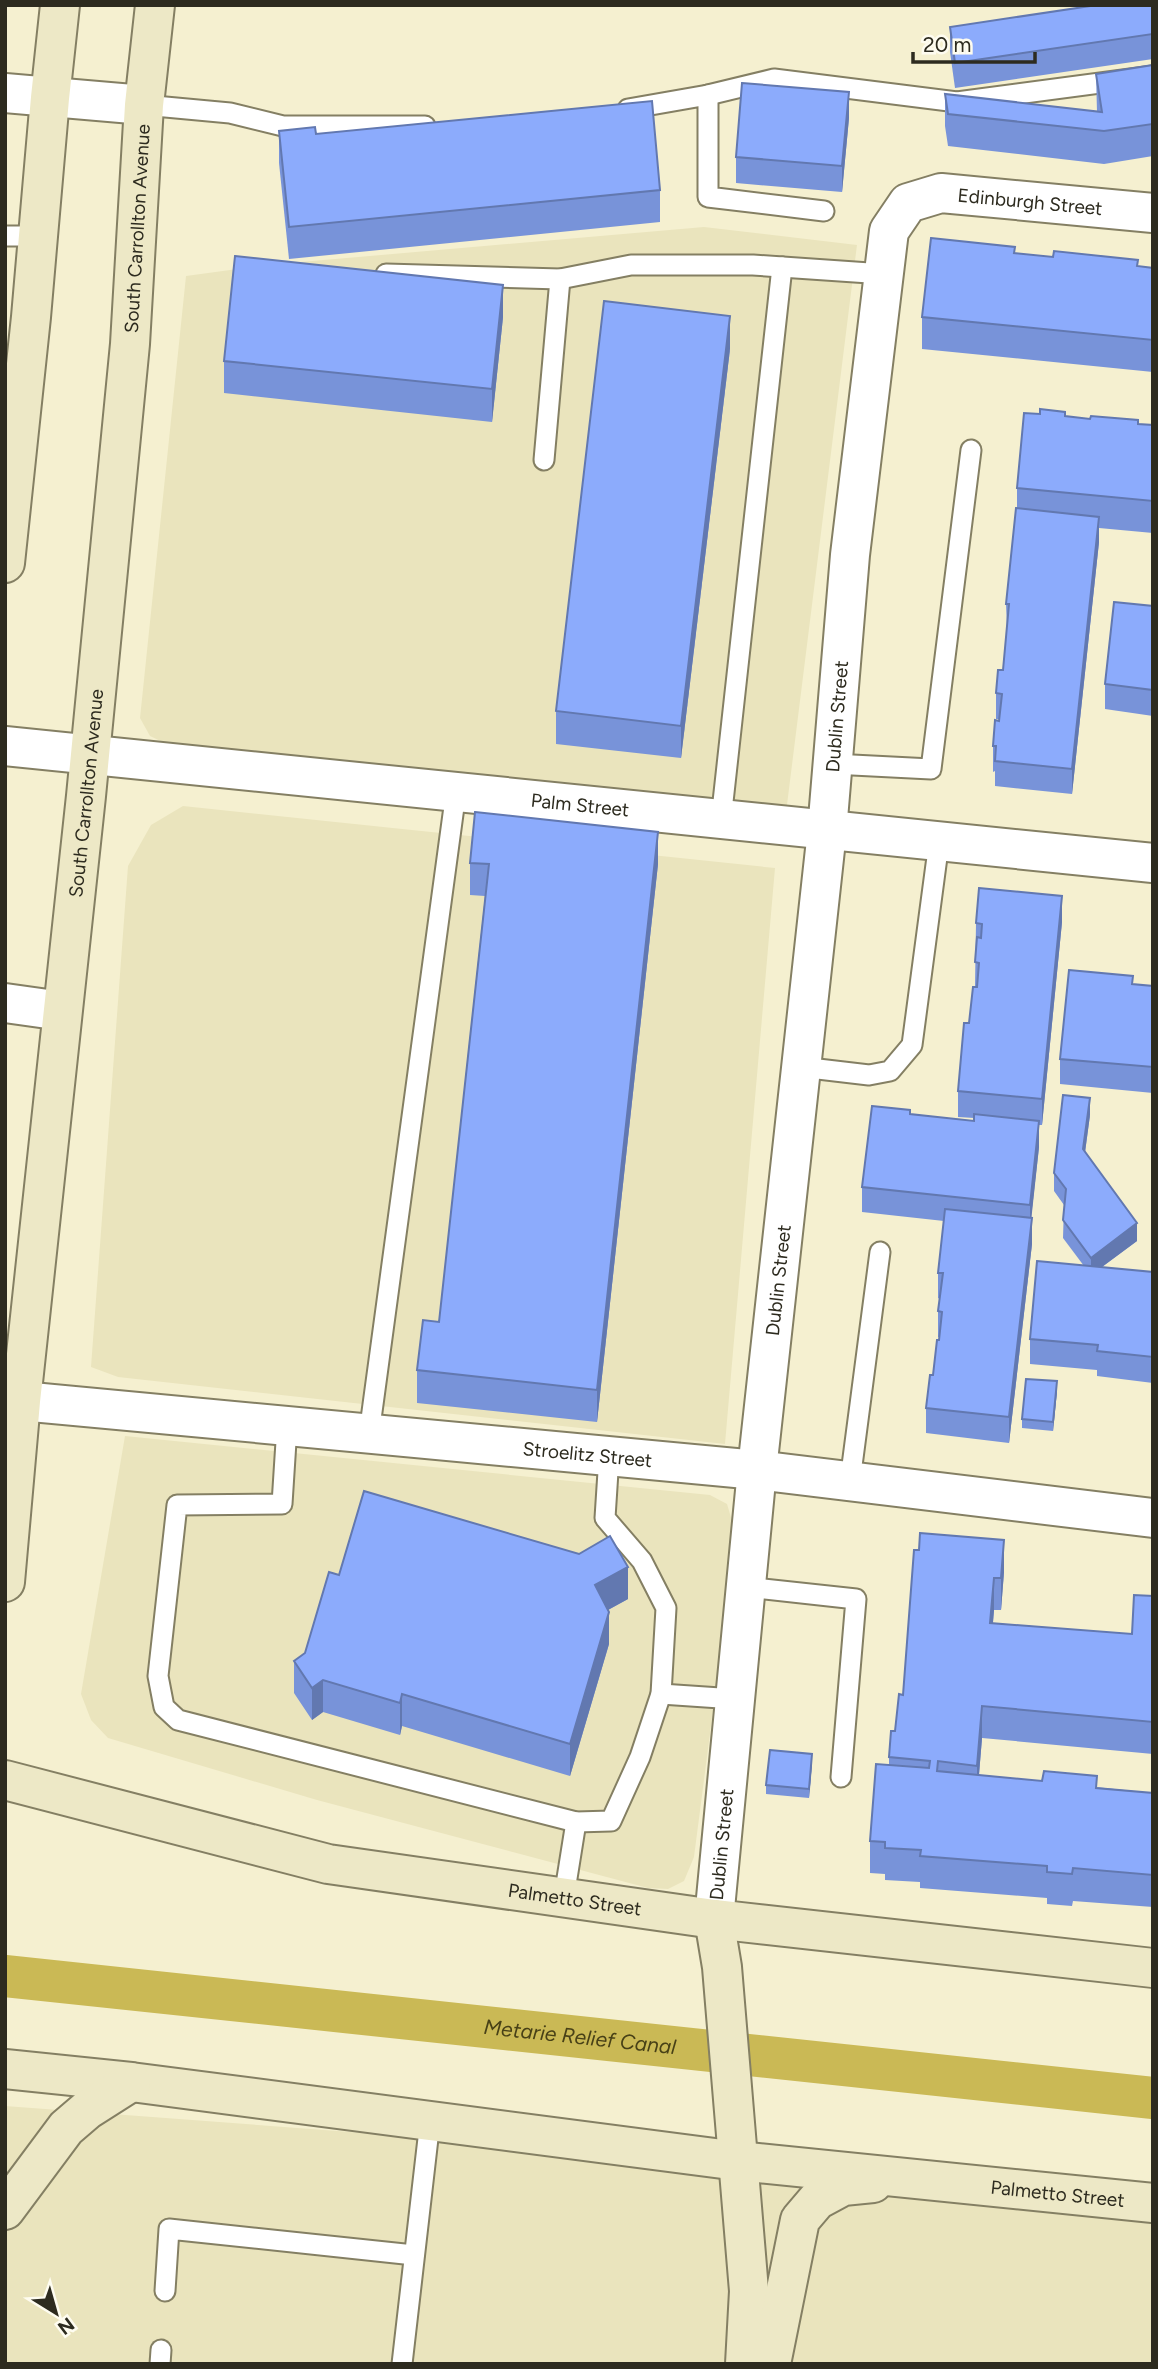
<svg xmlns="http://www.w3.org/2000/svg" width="1158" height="2369" viewBox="0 0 1158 2369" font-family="Figtree,sans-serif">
  <rect width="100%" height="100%" fill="#f5f0d0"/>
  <g fill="#eae4bd">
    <polygon points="704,227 857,245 787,805 171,746 150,736 140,718 186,276 266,265"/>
    <polygon points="183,806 775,868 725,1444 118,1377 91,1367 128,866 151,825"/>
    <polygon points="125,1436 710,1495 727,1504 736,1534 694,1857 684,1881 668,1889 648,1888 317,1800 108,1738 91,1720 81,1694"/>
    <polygon points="5,2106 738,2161 1153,2203 1153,2364 5,2364"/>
  </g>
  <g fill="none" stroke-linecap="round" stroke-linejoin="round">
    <path stroke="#cab955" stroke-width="42" id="s1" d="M 5,1976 L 1153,2098"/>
    <g stroke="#847f63" stroke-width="23">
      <g id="lane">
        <polyline points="708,95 774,79 957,102 1153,76"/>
        <polyline points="144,105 230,113 283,126 425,126"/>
        <polyline points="628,109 708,95 708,197 824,211"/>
        <polyline points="5,236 39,236"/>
        <polyline points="386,274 560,279 631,265 753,265 884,274"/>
        <polyline points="544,460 560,279"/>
        <polyline points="833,764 931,769 971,450"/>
        <polyline points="721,820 782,267"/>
        <polyline points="801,1067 869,1075 890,1071 912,1045 939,842"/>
        <polyline points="287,1426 282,1504 177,1505 158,1676 164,1707 178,1720 576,1822 611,1821 640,1757 661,1694 666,1608 642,1561 605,1518 609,1456"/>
        <polyline points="369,1434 456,792"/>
        <polyline points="850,1481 880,1252"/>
        <polyline points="746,1587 856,1599 841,1777"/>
        <polyline points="661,1694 735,1699"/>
        <polyline points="564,1897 576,1822"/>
        <polyline points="165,2291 169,2229 414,2255"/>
        <polyline points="160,2364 161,2350"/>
        <polyline points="402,2364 430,2121"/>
      </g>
    </g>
    <g stroke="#847f63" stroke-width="42">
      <g id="street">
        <polyline points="5,93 144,105"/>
        <path id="s2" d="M 5,746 L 1153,863"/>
        <polyline points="5,1003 62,1011"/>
        <path id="s3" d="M 21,1401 L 757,1470 L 1153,1518"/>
        <path id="s4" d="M 714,1919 L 757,1470 L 827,831 L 850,555 L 889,231 L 908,203 L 941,193 L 1153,213"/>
      </g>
    </g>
    <g stroke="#847f63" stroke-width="42">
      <g id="secondary">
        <polyline points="5,563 31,317 50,98 60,5"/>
        <path id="s5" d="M 5,1582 L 21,1401 L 86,796 L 130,344 L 144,105 L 155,5"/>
        <path id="s6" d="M 5,1780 L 328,1864 L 714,1919 L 1153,1968"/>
        <polyline points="714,1919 722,1967 749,2291 745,2364"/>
        <path id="s7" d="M 5,2069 L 131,2082 L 738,2161 L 1153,2203"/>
        <polyline points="5,2210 66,2128 87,2110 131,2082"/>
        <polyline points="771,2364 800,2220 817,2200 843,2186 873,2183"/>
      </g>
    </g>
    <use href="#lane" stroke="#fff" stroke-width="19"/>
    <use href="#street" stroke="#fff" stroke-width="38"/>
    <use href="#secondary" stroke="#ede8c6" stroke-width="38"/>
  </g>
  <g fill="#7893d9">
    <polygon points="1153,5 1153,59 955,88 950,52 950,27"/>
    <polygon points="1153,65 1153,156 1104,164 948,146 945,126 945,94 1097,112 1096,74"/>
    <polygon points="849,118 842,192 736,183 736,157"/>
    <polygon points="279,131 316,134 660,190 660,222 289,259 279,163"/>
    <polygon points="1015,253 1153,268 1153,372 922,349 922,317"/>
    <polygon points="503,317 492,422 224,393 224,361"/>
    <polygon points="730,349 681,758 556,744 556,711"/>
    <polygon points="1040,414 1153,425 1153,533 1099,528 1099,542 1072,794 995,786 995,771 993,772 993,746 999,719 996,719 996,693 1003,670 1007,629 1006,604 1017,508 1017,488"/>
    <polygon points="1153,606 1153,716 1105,709 1105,684"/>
    <polygon points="470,863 658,864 597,1422 417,1403 417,1370 439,1322 485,896 470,895"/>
    <polygon points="1062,922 1042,1125 1039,1125 1039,1147 1031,1218 1032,1244 1009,1443 926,1433 926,1408 933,1375 940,1337 938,1337 938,1311 940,1299 938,1298 938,1273 944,1221 862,1212 862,1187 910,1114 974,1121 974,1118 958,1117 958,1091 975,987 976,923"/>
    <polygon points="1133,984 1153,986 1153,1093 1060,1084 1060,1059"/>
    <polygon points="1090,1115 1085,1152 1137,1241 1102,1267 1153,1272 1153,1383 1097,1376 1097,1370 1030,1364 1030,1339 1084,1266 1063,1238 1064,1205 1054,1191 1054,1173"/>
    <polygon points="1057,1391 1053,1431 1022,1428 1022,1419"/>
    <polygon points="919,1550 1004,1572 1001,1610 994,1610 993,1623 1132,1634 1153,1596 1153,1754 982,1738 979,1775 1153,1793 1153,1907 1073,1901 1072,1906 1047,1904 1047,1898 920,1888 920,1882 885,1880 885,1874 870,1873 870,1841 889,1765 889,1757 903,1695"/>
    <polygon points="339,1575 628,1599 608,1610 609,1644 570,1776 402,1726 400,1735 323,1712 312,1720 294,1693 294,1661 305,1653"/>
    <polygon points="812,1763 809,1798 766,1794 766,1785"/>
  </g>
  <g fill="#6278b0">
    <polygon points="849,92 849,118 842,192 842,166"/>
    <polygon points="503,285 503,317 492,422 492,389"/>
    <polygon points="730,316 730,349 681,758 681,726"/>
    <polygon points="1099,517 1099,542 1072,794 1072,769"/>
    <polygon points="658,832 658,864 597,1422 597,1390"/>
    <polygon points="1062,896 1062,922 1042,1125 1042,1099"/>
    <polygon points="1090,1098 1090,1115 1083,1167 1083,1149"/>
    <polygon points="1039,1121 1039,1147 1030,1231 1030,1205"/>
    <polygon points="1032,1218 1032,1244 1009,1443 1009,1417"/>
    <polygon points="1137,1223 1137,1241 1091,1275 1091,1258"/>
    <polygon points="1057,1381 1057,1391 1053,1431 1053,1422"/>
    <polygon points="1004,1540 1004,1572 1001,1610 1001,1578"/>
    <polygon points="628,1567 628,1599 595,1617 595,1585"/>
    <polygon points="994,1578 994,1610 990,1655 990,1623"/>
    <polygon points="609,1612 609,1644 570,1776 570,1744"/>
    <polygon points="323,1680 323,1712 312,1720 312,1688"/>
    <polygon points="402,1694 402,1726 400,1735 400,1703"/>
    <polygon points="982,1706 982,1738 977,1798 977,1766"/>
    <polygon points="812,1754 812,1763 809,1798 809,1789"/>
  </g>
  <g fill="#8cabfc" stroke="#6278b0" stroke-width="2">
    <polygon points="1097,5 1153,5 1153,34 955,63 950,27"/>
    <polygon points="1153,65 1153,124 1104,131 948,114 945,94 1102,112 1096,74"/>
    <polygon points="742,83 849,92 842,166 736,157"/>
    <polygon points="652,101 660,190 289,227 279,131 315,127 316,134"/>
    <polygon points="931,238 1015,247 1014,253 1053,257 1054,251 1138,260 1137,266 1153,268 1153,340 922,317"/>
    <polygon points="235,256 503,285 492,389 224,361"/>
    <polygon points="604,301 730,316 681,726 556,711"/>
    <polygon points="1040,409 1065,412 1065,416 1090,419 1091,416 1138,420 1138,424 1153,425 1153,501 1017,488 1024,413 1040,414"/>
    <polygon points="1016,508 1099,517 1072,769 995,761 996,746 993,746 995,720 999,721 1002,694 996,693 998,670 1003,670 1009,604 1006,604"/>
    <polygon points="1114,602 1153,606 1153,690 1105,684"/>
    <polygon points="475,812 658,832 597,1390 417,1370 423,1320 439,1322 489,864 470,863"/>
    <polygon points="979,888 1062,896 1042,1099 958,1091 964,1023 969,1023 973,987 977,987 979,963 975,962 977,937 981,938 982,924 976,923"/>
    <polygon points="1069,970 1133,976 1132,984 1153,986 1153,1067 1060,1059"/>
    <polygon points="1063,1095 1090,1098 1083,1149 1137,1223 1091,1258 1063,1220 1066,1189 1054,1173"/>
    <polygon points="872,1106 910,1110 910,1114 974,1121 974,1114 1039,1121 1030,1205 862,1187"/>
    <polygon points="945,1209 1032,1218 1009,1417 926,1408 930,1375 933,1375 937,1340 939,1340 942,1312 938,1311 943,1273 938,1273"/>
    <polygon points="1037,1261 1153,1272 1153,1357 1097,1351 1098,1345 1030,1339"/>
    <polygon points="1026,1379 1057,1381 1053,1422 1022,1419"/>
    <polygon points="364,1491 579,1554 610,1536 628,1567 595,1585 609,1612 570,1744 402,1694 400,1703 323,1680 312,1688 294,1661 305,1653 329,1572 339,1575"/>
    <polygon points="920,1533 1004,1540 1001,1578 994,1578 990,1623 1132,1634 1134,1595 1153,1596 1153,1722 982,1706 977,1766 938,1761 937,1771 1042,1781 1044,1771 1097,1776 1096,1788 1153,1793 1153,1875 1073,1868 1072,1874 1047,1872 1047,1866 920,1856 921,1850 885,1848 885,1842 870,1841 876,1764 929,1768 930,1761 889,1757 891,1731 895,1731 899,1694 903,1695 914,1550 919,1550"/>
    <polygon points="770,1750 812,1754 809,1789 766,1785"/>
  </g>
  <g text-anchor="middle" stroke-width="7" stroke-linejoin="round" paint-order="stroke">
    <g font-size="19" fill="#2d2b1f" stroke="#fefcf0">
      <text dy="7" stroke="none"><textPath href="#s4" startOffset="1855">Edinburgh Street</textPath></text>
      <text dy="7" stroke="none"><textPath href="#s5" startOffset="1360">South Carrollton Avenue</textPath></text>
      <text dy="7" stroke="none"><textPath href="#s4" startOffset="1209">Dublin Street</textPath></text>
      <text dy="7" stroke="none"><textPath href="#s5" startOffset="793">South Carrollton Avenue</textPath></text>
      <text dy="7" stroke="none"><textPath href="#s2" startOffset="578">Palm Street</textPath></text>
      <text dy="7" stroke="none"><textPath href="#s4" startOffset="642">Dublin Street</textPath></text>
      <text dy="7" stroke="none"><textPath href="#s3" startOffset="569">Stroelitz Street</textPath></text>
      <text dy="7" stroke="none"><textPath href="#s4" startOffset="75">Dublin Street</textPath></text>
      <text dy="7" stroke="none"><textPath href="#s6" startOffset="583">Palmetto Street</textPath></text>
      <text dy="7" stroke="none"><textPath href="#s7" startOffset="1060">Palmetto Street</textPath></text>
    </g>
    <g font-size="21" font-style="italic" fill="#484117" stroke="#fefcf0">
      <text dy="7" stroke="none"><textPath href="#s1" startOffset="578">Metarie Relief Canal</textPath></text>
    </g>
  </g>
  <rect width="1158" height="2369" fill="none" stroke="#2d2b1f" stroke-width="14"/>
  <g transform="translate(56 2313) rotate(143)" stroke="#fefcf0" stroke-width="5" paint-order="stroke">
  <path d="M0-5L12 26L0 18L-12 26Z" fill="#2d2b1f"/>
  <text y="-10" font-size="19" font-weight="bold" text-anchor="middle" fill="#2d2b1f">N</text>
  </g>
  <path d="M913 52v10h122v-10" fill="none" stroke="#2d2b1f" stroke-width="3.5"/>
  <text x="923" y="52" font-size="21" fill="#2d2b1f" stroke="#fefcf0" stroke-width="5" paint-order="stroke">20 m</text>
</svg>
